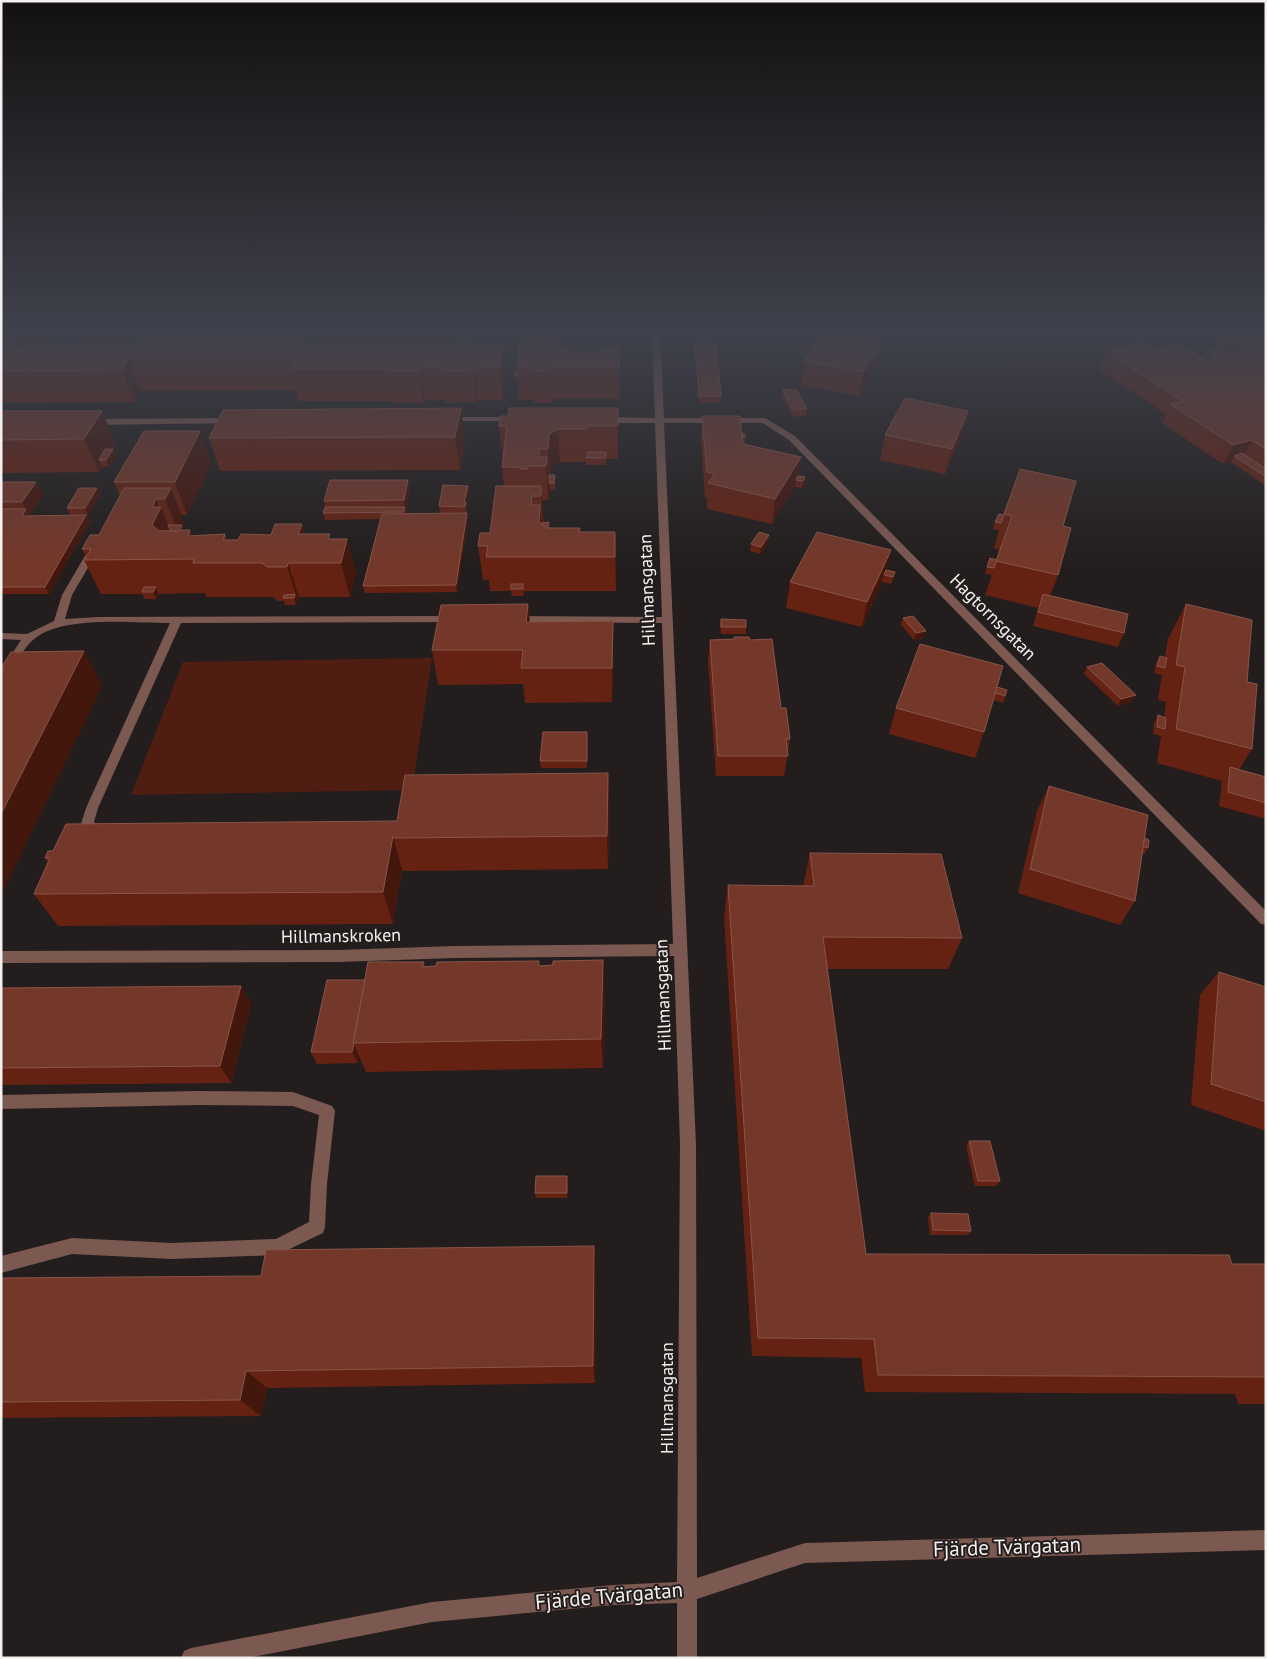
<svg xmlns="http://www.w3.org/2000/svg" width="1267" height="1659" viewBox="0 0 1267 1659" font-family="'PT Sans',sans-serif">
  <rect width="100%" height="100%" fill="#231e1d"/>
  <g fill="#501d12">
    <path d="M 17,330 L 86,330 L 80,337 C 68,336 58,338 50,347 L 51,349 L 7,358 L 16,343 L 26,333 L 16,332 Z"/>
    <polygon points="91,330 140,330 135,336 116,342 174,338 162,334 141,335 145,330 313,333 402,330 485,332 476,340 450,338 431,350 398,342 391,343 380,352 323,346 316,339 110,350 112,344 108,351 80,347 84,343 82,340"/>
    <polygon points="432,658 412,790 131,795 183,662"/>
  </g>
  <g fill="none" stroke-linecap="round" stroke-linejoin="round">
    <g fill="#7b5951" fill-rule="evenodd">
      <polygon points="652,330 660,330 664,418 765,418 795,436 1266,911 1266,925 1261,924 789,440 763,423 664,423 696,1145 697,1578 805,1543 1266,1530 1266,1550 805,1563 697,1599 697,1658 677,1658 677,1603 613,1605 432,1622 247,1658 181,1658 184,1651 191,1648 432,1602 613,1585 677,1582 680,1145 674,956 455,958 338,962 1,963 1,951 338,950 455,946 673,944 662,623 512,622 507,619 512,616 662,617 655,423 601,423 597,420 601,417 655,418"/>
      <polygon points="443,417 516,417 520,419 516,421 443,421"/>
      <polygon points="234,418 238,421 237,423 91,425 87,422 91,419"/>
      <path d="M 94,546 L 99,549 L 72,595 L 65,619 L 99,617 L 455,616 L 460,619 L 455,622 L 181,623 L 98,808 L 94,822 L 105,832 L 103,835 L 99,837 L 83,827 L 81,824 L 86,808 L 170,623 C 134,623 62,615 34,639 C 20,651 14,669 5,685 L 1,686 L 1,671 L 21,640 L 1,639 L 1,633 L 27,634 L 54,621 L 62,595 L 89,549 Z"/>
      <polygon points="198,1091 293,1092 332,1106 335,1111 327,1184 325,1227 323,1233 277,1255 172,1259 72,1254 1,1273 1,1256 72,1238 172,1243 276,1239 309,1222 311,1184 319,1115 293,1106 198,1105 1,1109 1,1095"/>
    </g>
  </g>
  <g fill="#652213">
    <polygon points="521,330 555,330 555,334 559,334 559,346 566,352 601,352 619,349 620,399 552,399 552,403 534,403 534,400 519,400 518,382 515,382 514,375 517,371 517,368"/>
    <polygon points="776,330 787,330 786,332"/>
    <polygon points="1266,330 1266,486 1231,462 1223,464 1162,423 1166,414 1099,370 1106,351 1154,350 1204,359 1206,352 1216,350 1213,349 1216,342 1224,340 1225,337"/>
    <polygon points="1,342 22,343 18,347 503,345 507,376 503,400 478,400 477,402 445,403 445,400 425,400 424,403 393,403 392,401 298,401 295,390 141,391 135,402 1,403"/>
    <polygon points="695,343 721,396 720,403 699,403 694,349"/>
    <polygon points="804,361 877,364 859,396 801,385"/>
    <polygon points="783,390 807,409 806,416 793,417 782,397"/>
    <polygon points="461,408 465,441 460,470 220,471 209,438"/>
    <polygon points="618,408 618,459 606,459 606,465 586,465 586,462 560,462 551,467 550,475 555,475 555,490 550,490 548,500 542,500 544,523 549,522 549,528 580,532 615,532 616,591 524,591 523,596 512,596 511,591 490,591 489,580 483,580 478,546 490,533 504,486 502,467 503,459 499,426 508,416"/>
    <polygon points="1,411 102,411 115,443 112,449 116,455 109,467 102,467 99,472 1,473"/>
    <polygon points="968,411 962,436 945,474 880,460 885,435 890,425 892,419 895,416"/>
    <polygon points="702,416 742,434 745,437 745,444 750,446 801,457 798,476 805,477 804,484 802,488 795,487 795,485 772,524 707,509 707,498 705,497 701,440"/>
    <polygon points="200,431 211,464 187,515 181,515 184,522 182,525 184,531 190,530 192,536 225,534 227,540 238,540 271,535 302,524 304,534 331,539 347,539 356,573 350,597 299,597 296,605 285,605 284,601 278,601 273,597 206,597 205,593 159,594 156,599 145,599 142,594 101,594 84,560 86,557 82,549 99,535 120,496 114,482"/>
    <polygon points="1020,469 1063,526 1058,575 1050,596 1124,633 1118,647 1033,626 1038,608 985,595 992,575 985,574 987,567 997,560 1000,550 994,548 999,530 993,529 995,522 1004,515"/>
    <polygon points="1,482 43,495 29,516 70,515 67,508 97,488 100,495 88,515 87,515 90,522 49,594 1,594"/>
    <polygon points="410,493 406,514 440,513 439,506 469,493 466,504 467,513 468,520 457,592 365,593 363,586 380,519 325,520 323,513 325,507 324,501"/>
    <polygon points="768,542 760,554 750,551 751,544"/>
    <polygon points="887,570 895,572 891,584 882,582 862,627 786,608 790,582"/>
    <polygon points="528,604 530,622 613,621 613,656 612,702 525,703 523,684 438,685 432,650"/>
    <polygon points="1186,604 1247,682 1252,749 1239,770 1266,777 1266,819 1219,806 1222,781 1157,763 1161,736 1153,734 1154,723 1158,715 1164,717 1166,702 1158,700 1162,674 1162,675 1154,673 1156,663 1160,656 1165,657 1168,639"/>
    <polygon points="903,618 924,638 914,640 901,625"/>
    <polygon points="721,619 746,627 746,634 721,634 720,626"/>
    <polygon points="734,637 750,640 781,708 790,739 784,776 716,776 708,660 710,640 734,639"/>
    <polygon points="1087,667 1132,702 1118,706 1084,674"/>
    <polygon points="997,687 1005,696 1003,703 993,700 984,732 975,758 889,734 896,708"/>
    <polygon points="587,732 587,768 541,768 540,761"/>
    <polygon points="608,773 609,807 608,869 403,871 402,869 393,924 58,926 34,894 48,863 45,858 53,851 397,821"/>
    <polygon points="1049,786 1145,838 1148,848 1144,854 1142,854 1135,901 1120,925 1018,893 1037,811"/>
    <polygon points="810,853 962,938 948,969 827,969 866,1254 1232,1264 1266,1264 1266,1404 1238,1404 1235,1394 865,1392 861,1358 752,1356 724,917 728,885 803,886"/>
    <polygon points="424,962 425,967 540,966 605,991 603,1068 366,1072 359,1056 358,1063 317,1064 311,1052 365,980"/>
    <polygon points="1219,972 1266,987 1266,1131 1191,1105 1200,995"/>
    <polygon points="241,986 251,1004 231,1083 1,1085 1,988"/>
    <polygon points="969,1141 1000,1181 996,1186 975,1186 966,1146"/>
    <polygon points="568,1182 567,1198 536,1198 535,1193"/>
    <polygon points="931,1213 971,1231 968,1235 930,1235 928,1218"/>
    <polygon points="594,1246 596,1269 595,1383 267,1388 261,1416 1,1418 1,1278 261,1276"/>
  </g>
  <g fill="#44170d">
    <polygon points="305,335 313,367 301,346"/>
    <polygon points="20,337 22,343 7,358 4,351"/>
    <polygon points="882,341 877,364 859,396 863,372"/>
    <polygon points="503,345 507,376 503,400 500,368"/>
    <polygon points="129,359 141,391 135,402 122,370"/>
    <polygon points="550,367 552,399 552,403 550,371"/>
    <polygon points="420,368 425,400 424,403 419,371"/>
    <polygon points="475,368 478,400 477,402 473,370"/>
    <polygon points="461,408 465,441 460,470 455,437"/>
    <polygon points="102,411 115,443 106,460 99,460 102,467 99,472 84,439"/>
    <polygon points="968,411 962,436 945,474 952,449"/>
    <polygon points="558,429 560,462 551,467 550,482 548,449 549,434"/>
    <polygon points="200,431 211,464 187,515 175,482"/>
    <polygon points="1252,440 1242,459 1234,456 1231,462 1223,464 1233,445"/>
    <polygon points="113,449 116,455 109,467 106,460"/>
    <polygon points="547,457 550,490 548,500 546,466"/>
    <polygon points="801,457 797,480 796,480 795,485 772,524 775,499"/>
    <polygon points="805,477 804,484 802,488 803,481"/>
    <polygon points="408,480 410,493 406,514 404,500"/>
    <polygon points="36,482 43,495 29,516 22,516 26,509 22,502"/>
    <polygon points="468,486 469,493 466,504 466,514 464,502"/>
    <polygon points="541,486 544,520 543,530 541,496"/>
    <polygon points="97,488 100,495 88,515 85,508"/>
    <polygon points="171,488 184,522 182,525 184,532 178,532 165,499"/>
    <polygon points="156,499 160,509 161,507 175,541 166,559 152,525 152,507"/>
    <polygon points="540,505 543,539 539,523"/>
    <polygon points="467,513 468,520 457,592 456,585"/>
    <polygon points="86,515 90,522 49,594 45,587"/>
    <polygon points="302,524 309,549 298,534"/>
    <polygon points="190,530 202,563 188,536"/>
    <polygon points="769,535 768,542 760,554 761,547"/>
    <polygon points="347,539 356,573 350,597 341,563"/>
    <polygon points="891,550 885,575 884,575 882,582 862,627 867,602"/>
    <polygon points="288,563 299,597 298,601 287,567"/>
    <polygon points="156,587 159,594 156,599 153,592"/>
    <polygon points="295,594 298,601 296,605 294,598"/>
    <polygon points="528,604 531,638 526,622"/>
    <polygon points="613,621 613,656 612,702 612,668"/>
    <polygon points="926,631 924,638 914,640 916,633"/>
    <polygon points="84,651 102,686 3,892 1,889 1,814"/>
    <polygon points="1136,695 1132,702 1118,706 1121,699"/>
    <polygon points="608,773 609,807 608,869 607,836"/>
    <polygon points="393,836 402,869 393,924 383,892"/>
    <polygon points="603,960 605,991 603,1068 601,1039"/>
    <polygon points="241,986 251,1004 231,1083 220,1066"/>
    <polygon points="354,1044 359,1056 358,1063 352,1052"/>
    <polygon points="567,1176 568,1182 567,1198"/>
    <polygon points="594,1246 596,1269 595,1383 593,1366"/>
    <polygon points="246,1371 267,1388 261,1416 240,1400"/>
  </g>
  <g fill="#74382a" stroke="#885549">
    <polygon points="521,330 554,330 554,334 559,334 558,345 566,349 566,352 601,352 601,349 619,349 619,367 550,367 550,371 531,371 532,368 517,368"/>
    <polygon points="824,330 882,341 863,372 804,361"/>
    <polygon points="1254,330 1266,330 1266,449 1252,440 1233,445 1170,404 1183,401 1106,351 1142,343 1154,350 1179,344 1207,361 1248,350 1225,337"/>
    <polygon points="305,335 301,346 503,345 500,368 475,368 473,370 441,371 441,368 420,368 419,371 387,371 388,369 290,369 295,358 129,359 122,370 1,371 1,347 137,347 144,336"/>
    <polygon points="7,336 20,337 8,347 1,347 1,342"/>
    <polygon points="460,340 470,343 467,345 452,345"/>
    <polygon points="1224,340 1222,345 1216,342"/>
    <polygon points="695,343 716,343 721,396 699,396"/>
    <polygon points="1220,349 1230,355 1217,358 1206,352"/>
    <rect x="514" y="371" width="3" height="4"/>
    <polygon points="796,389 807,409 793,410 783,390"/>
    <polygon points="905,398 968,411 952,449 885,435"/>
    <polygon points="461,408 455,437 209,438 223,410"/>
    <polygon points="509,408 618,408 618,426 587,426 587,429 558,429 549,434 548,449 539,449 539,457 547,457 546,466 527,466 527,469 520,469 520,467 502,467 507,426 499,426 500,416 508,416"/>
    <polygon points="1,411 102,411 84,439 1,440"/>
    <polygon points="702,416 740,416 743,444 801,457 775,499 708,483 715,474 707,472"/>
    <polygon points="144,431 200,431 175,482 114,482"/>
    <polygon points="742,434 745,434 745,437 743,437"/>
    <polygon points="105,449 113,449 106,460 99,460"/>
    <polygon points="588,452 606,452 606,458 586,458"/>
    <polygon points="1242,453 1266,469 1266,477 1234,456"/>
    <polygon points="1020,469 1076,481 1063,526 1071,528 1058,575 996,561 1012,516 1004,514"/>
    <polygon points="549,475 555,475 554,483 549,483"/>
    <polygon points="798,476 805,477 803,481 796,480"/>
    <polygon points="330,480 408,480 404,500 324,501"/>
    <polygon points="1,482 36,482 22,502 1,502"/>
    <polygon points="443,485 468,486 464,502 466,502 465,507 439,506"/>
    <polygon points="496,486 541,486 541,496 532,496 531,505 540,505 539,523 548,528 580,528 579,532 615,532 615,557 486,557 488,546 478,546 480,533 490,533"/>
    <polygon points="79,488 97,488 85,508 67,508"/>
    <polygon points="124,488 171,488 165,499 156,499 152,507 161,507 152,525 159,531 190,530 188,536 225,534 223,540 238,540 241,534 271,535 275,524 302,524 298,534 330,534 328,539 347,539 341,563 288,563 287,567 267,567 262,563 193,563 194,559 84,560 91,549 82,549 90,535 99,535"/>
    <polygon points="325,507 405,507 403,512 323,513"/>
    <polygon points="1,509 26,509 22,516 86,515 45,587 1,587"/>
    <polygon points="467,513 456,585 363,586 382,514"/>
    <polygon points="999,514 1004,515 1001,523 995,522"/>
    <polygon points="549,522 548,528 542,525 541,523"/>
    <polygon points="168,525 182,525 179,531 171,531"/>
    <polygon points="759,532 769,535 761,547 751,544"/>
    <polygon points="817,532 891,550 867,602 790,582"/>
    <polygon points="990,558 997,560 994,568 987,567"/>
    <polygon points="886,570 895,572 893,577 884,575"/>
    <rect x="511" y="584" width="12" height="5"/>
    <polygon points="144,587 156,587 153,592 142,592"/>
    <polygon points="295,594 294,598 283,598 284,595"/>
    <polygon points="1043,594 1128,614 1124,633 1038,612"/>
    <polygon points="528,604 526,622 613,621 612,668 521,668 523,650 432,650 441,605"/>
    <polygon points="1186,604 1252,620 1247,682 1257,684 1252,749 1176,729 1185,667 1176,665"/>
    <polygon points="913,616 926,631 916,633 903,618"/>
    <polygon points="721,619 746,620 746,627 721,627"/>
    <polygon points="734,637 749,637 750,640 772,639 781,708 786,708 790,739 786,739 788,756 718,756 710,640 735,639"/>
    <polygon points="920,644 1003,666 984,732 896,708"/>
    <polygon points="84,651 1,814 1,668 11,652"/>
    <polygon points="1160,656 1167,658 1165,668 1157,666"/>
    <polygon points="1102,663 1136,695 1121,699 1087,667"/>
    <polygon points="997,687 1007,690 1005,696 995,693"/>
    <polygon points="1158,715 1166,718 1165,729 1157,727"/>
    <polygon points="543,732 587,732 587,761 540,761"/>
    <polygon points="1230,767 1266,777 1266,803 1228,792"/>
    <polygon points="608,773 607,836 394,838 393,836 383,892 34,894 50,858 45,858 48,851 53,851 66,824 397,821 405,775"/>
    <polygon points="1049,786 1148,815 1135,901 1030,869"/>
    <polygon points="1145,838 1149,840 1148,848 1143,846"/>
    <polygon points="810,853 941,854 962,938 823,937 866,1254 1229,1255 1232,1264 1266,1264 1266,1377 878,1375 874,1339 758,1338 728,885 814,886"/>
    <polygon points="603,960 601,1039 353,1043 368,962 424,962 422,967 436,966 437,962 539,961 539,966 553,965 553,961"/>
    <polygon points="1219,972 1266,987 1266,1102 1211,1084"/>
    <polygon points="327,980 365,980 353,1043 354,1043 352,1052 311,1052"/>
    <polygon points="241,986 220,1066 1,1068 1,988"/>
    <polygon points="969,1141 990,1141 1000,1181 978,1181"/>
    <polygon points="536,1176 567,1176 567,1193 535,1193"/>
    <polygon points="931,1213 968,1214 971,1231 933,1230"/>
    <polygon points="594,1246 593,1366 246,1371 240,1400 1,1402 1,1278 261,1276 266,1250"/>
  </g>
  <linearGradient id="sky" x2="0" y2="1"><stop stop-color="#131010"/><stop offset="0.59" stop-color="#3f414c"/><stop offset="1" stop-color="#3f414c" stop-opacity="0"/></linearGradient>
  <rect width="1267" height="562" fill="url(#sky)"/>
  <g text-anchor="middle" stroke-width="4" stroke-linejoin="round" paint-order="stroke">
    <g font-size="18" fill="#f3f0ef" stroke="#231e1d">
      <text transform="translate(647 590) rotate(-92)" y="6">Hillmansgatan</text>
      <text transform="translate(993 617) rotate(45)" y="6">Hagtornsgatan</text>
      <text transform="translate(341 936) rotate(-1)" y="6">Hillmanskroken</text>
      <text transform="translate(663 995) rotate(-92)" y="6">Hillmansgatan</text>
      <text transform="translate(667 1398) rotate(-90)" y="6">Hillmansgatan</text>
    </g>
    <g font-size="21" fill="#f3f0ef" stroke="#231e1d">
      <text transform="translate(1007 1547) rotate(-2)" y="7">Fjärde Tvärgatan</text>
      <text transform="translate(609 1596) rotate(-5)" y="7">Fjärde Tvärgatan</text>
    </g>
  </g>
  <rect width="1267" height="1659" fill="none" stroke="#f3f0ef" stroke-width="5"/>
</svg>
